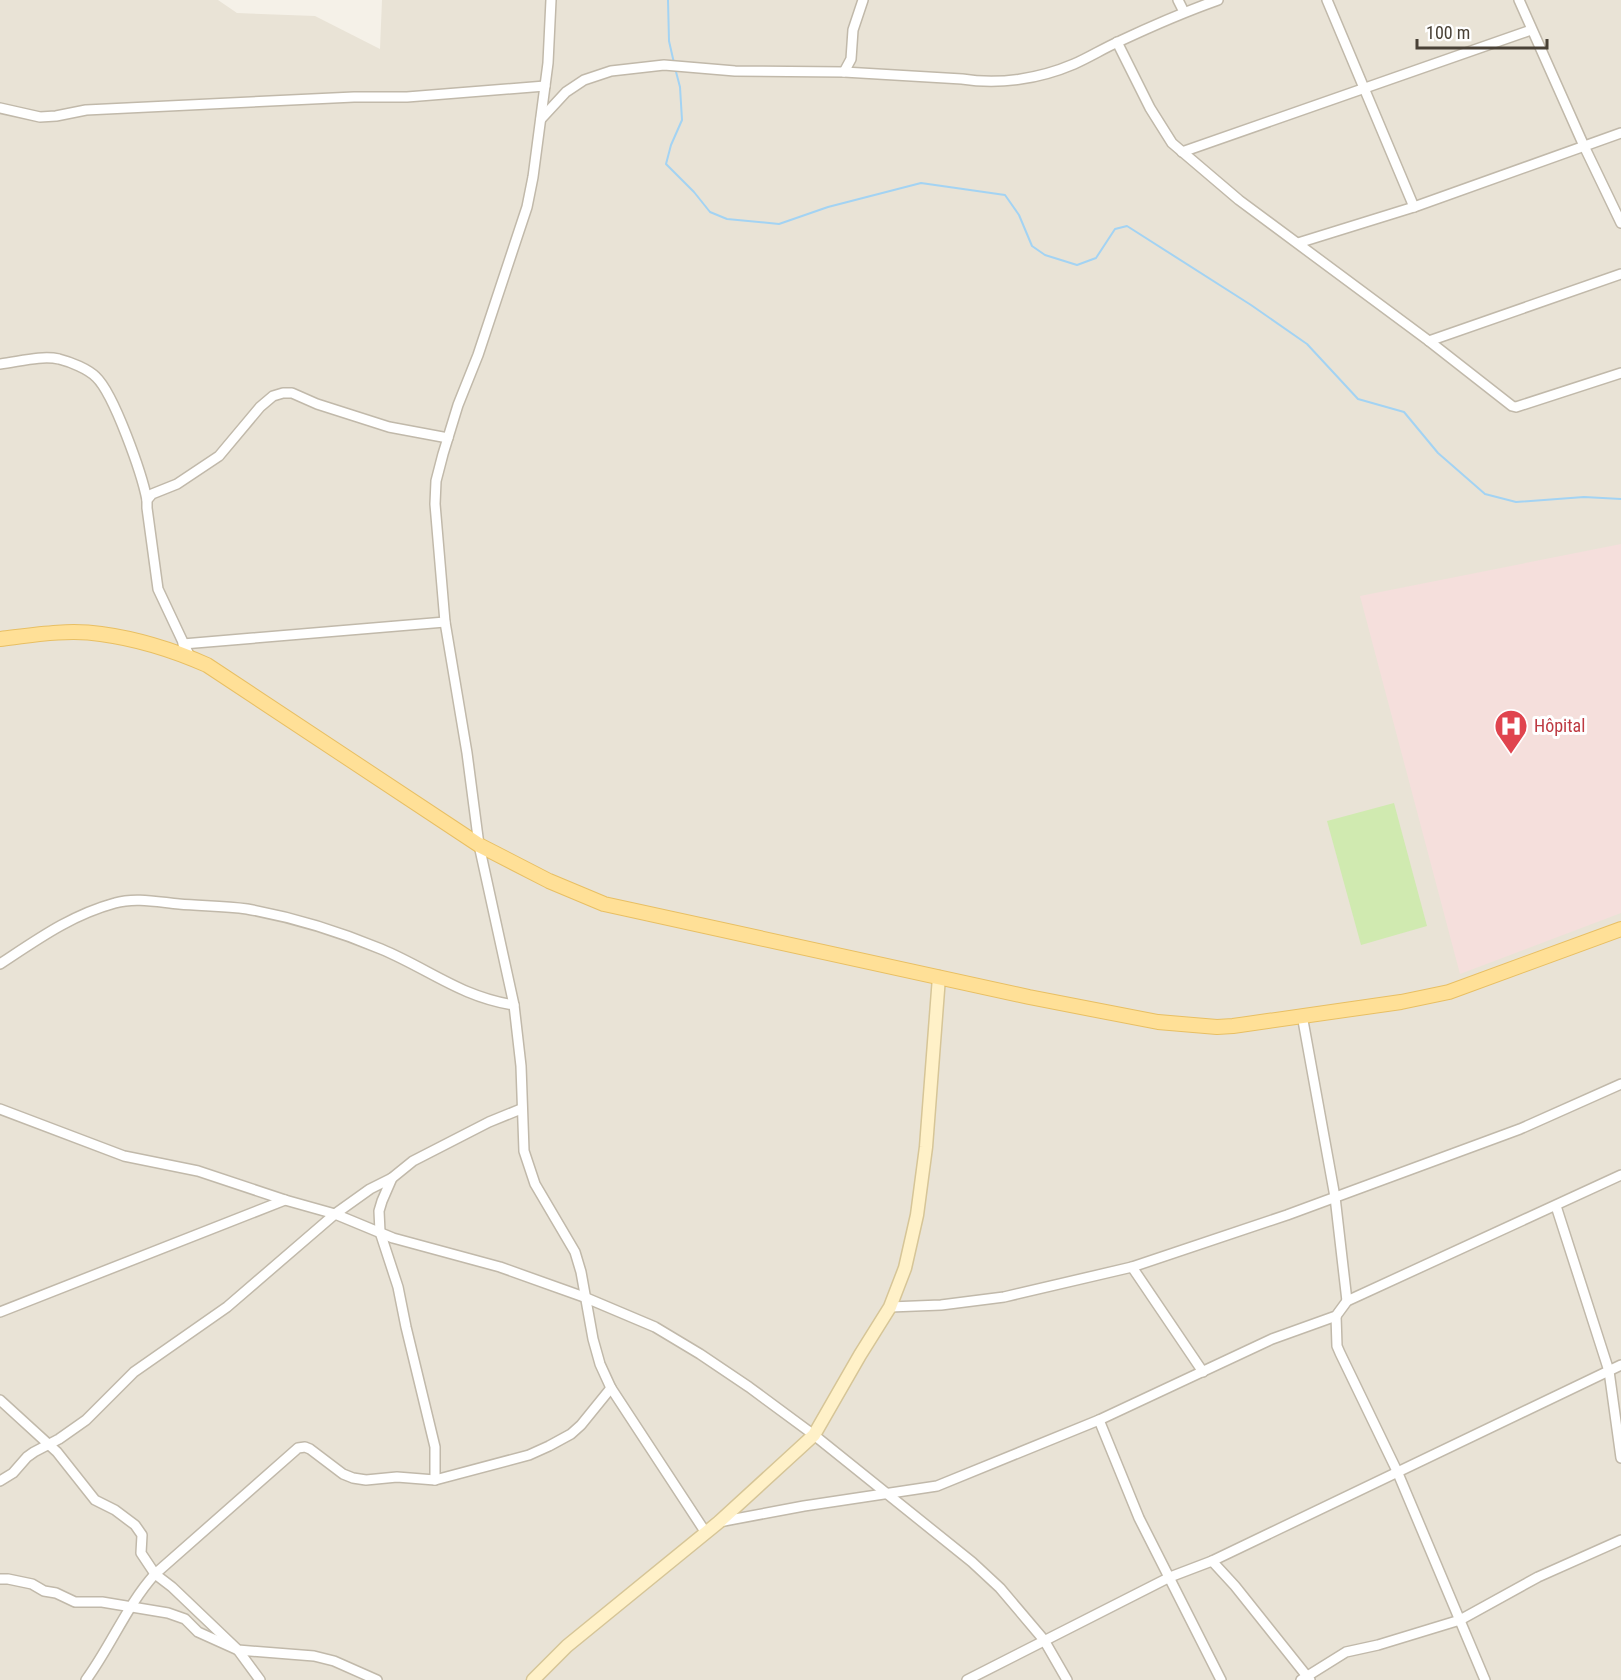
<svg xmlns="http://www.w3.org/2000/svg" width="1621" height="1680" viewBox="0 0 1621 1680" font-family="'Roboto Condensed',sans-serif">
  <rect width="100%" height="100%" fill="#f5f1e8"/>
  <polygon fill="#e9e3d6" points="0,0 218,0 237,13 315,16 380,49 382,0 1621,0 1621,1680 0,1680"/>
  <polygon fill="#f5dfdc" points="1621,544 1621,913 1460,974 1360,596"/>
  <polygon fill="#d0eab0" points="1394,803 1427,926 1361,945 1327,821"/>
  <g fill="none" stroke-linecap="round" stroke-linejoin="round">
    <g stroke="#a3d3f3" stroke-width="2">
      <polyline points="668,0 669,41 674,63"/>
      <polyline points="675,68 680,87 682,120 671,145 666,164 694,192 710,212 727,219 779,224 828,207 921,183 1005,195 1019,215 1032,246 1045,255 1077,265 1096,258 1115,229 1127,226 1251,305 1307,344 1358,399 1404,412 1438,453 1485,494 1516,502 1584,497 1621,499"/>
    </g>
    <g stroke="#c1b9aa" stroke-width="12">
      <g id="minor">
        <polyline points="551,0 548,63 533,177 527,207 478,355 458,405 443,454 436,481 435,504 445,622 467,753 479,845 514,1005 521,1066 524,1151 535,1184 575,1252 581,1272 593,1339 600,1364 611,1388 706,1533"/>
        <polyline points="1178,0 1184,12"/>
        <polyline points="1327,0 1414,207"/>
        <polyline points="1519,0 1584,146 1621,223"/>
        <polyline points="1117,42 1150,108 1172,143 1239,200 1429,341 1512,406 1516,407 1621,373"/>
        <polyline points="844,72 851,59 853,30 863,0"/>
        <polyline points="0,108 40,117 56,116 86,110 354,97 407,97 545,86"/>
        <path d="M 541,119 L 566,92 L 584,80 L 611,71 L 664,65 L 735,71 L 844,72 L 962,79 C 999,85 1039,79 1074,64 C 1090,57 1104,48 1120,41 C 1152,26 1184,12 1218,0"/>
        <polyline points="1182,152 1531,30"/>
        <polyline points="1298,243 1414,207 1621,133"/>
        <polyline points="1429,341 1621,274"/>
        <path d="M 0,364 C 18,362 41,355 59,359 C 71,362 88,369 96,377 C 114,394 142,474 147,500"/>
        <polyline points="183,644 445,622"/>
        <polyline points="190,657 158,589 147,508 147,500 152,494 177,484 219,456 260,407 273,396 283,393 292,393 317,404 389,427 448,438"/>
        <path d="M 0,964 C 38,939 71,915 115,903 C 135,897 158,902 179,904 C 201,906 224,906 247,909 C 292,917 338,931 381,949 C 429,969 461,997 514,1005"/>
        <polyline points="1302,1015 1335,1197 1347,1301"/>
        <polyline points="0,1109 124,1156 198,1171 285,1200 335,1214 393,1238 500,1267 584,1297 655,1327 700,1354 749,1387 814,1435 972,1562 1000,1588 1044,1640 1067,1680"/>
        <polyline points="1556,1206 1609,1371 1621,1458"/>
        <polyline points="1132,1267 1203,1372"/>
        <polyline points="890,1307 941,1305 1004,1297 1132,1267 1287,1215 1520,1129 1621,1084"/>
        <polyline points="0,1312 285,1200"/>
        <polyline points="1336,1316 1337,1346 1340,1353 1397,1471 1485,1680"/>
        <polyline points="0,1400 57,1452 95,1500 115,1510 135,1525 142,1535 141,1553 155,1574 172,1587 238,1650 260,1680"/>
        <polyline points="1099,1420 1139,1518 1221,1680"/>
        <polyline points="435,1480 435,1447 406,1327 398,1287 380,1232 379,1211 382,1201 392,1178 413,1161 489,1122 521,1109"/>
        <polyline points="0,1481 13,1473 27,1457 34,1452 59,1439 86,1420 134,1372 227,1307 335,1214 370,1189 392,1178"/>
        <polyline points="719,1522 804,1506 937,1486 1099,1420 1272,1339 1336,1316 1347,1301 1621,1175"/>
        <polyline points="1212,1561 1235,1586 1310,1680"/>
        <polyline points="0,1579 8,1579 32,1584 44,1591 56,1593 75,1602 102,1602 168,1613 185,1619 198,1632 238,1650 314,1656 334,1661 377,1680"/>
        <path d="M 86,1680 C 111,1646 127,1605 155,1574 L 298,1448 L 305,1447 L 310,1449 L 343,1474 L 353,1478 L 366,1480 L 397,1477 L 435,1480 L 529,1455 L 549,1446 L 571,1434 L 581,1425 L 611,1388"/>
        <polyline points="967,1680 1170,1577 1212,1561 1621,1365"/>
        <polyline points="1301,1680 1346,1652 1378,1645 1460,1620 1538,1577 1621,1540"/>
      </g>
    </g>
    <g stroke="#d6c597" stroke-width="15">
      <polyline id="secondary" points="533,1680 567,1646 719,1522 814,1435 860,1355 890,1307 905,1268 917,1215 926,1147 939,977"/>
    </g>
    <g stroke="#e8bf63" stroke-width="16">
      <path id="primary" d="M 0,639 C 33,635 68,629 101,634 C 138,639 173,650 207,665 L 479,845 L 549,881 L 604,904 L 1029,997 L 1158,1022 L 1217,1027 L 1233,1026 L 1401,1002 L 1449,992 L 1621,929"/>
    </g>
    <use href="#minor" stroke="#fff" stroke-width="9"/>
    <use href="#secondary" stroke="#fff1c8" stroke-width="12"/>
    <use href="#primary" stroke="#ffe097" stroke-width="14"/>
  </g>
  <defs>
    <g id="hospital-pin" transform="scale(1.725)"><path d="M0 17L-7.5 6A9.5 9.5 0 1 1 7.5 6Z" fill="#e0444e" stroke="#fff"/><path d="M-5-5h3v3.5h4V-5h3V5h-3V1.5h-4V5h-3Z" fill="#fff"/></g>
  </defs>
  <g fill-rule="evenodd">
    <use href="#hospital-pin" x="1511" y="726"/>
  </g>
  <g text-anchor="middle" stroke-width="6" stroke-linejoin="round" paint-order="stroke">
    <g font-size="18" fill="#be3a42" stroke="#fff" text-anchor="start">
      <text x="1534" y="732">Hôpital</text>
    </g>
  </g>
  <path d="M1417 39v9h130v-9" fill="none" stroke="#494136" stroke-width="3"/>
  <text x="1426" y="39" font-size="18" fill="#494136" stroke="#ffffff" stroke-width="4.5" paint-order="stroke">100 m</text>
</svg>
